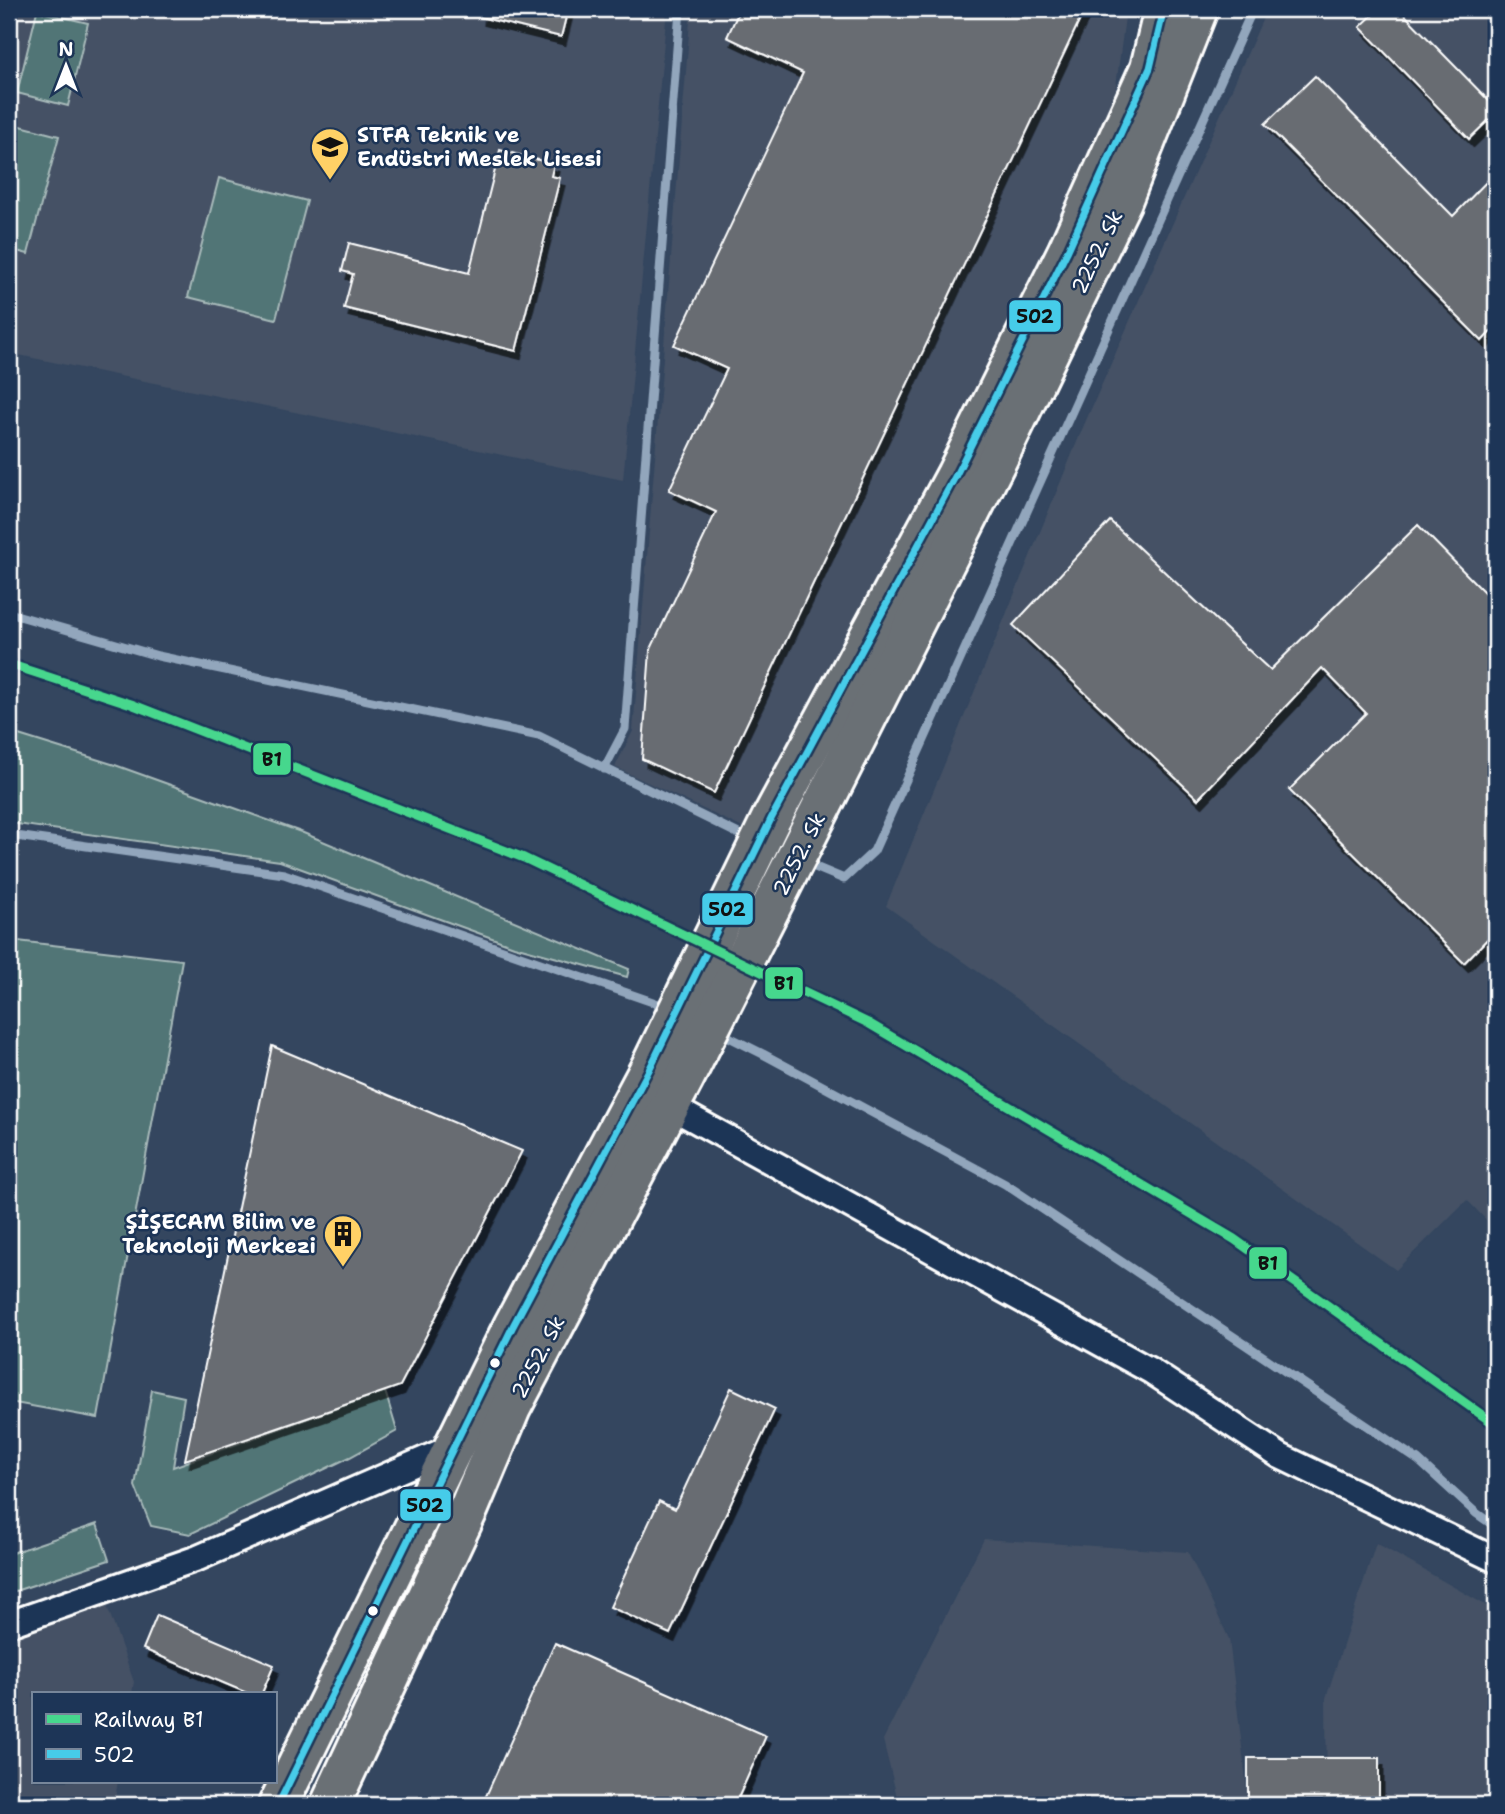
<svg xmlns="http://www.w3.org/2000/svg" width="1505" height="1814" viewBox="0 0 1505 1814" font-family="'Shantell Sans',sans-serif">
  <defs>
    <filter id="shadow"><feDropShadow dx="4.5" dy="8" stdDeviation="0" flood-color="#0009"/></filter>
  </defs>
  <rect width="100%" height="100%" fill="#34465f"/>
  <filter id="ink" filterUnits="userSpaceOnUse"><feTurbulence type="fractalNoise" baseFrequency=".0143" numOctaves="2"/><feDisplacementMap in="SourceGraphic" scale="14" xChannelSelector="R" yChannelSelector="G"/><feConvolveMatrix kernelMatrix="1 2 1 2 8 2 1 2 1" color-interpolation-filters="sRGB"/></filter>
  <g filter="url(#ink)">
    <g fill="#445165">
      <polygon points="9,9 667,9 623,480 9,353"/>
      <polygon points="691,9 1126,9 1114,102 762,837 615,767 633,731"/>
      <polygon points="1267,9 1496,9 1496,1230 1467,1200 1396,1270 886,906 1084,425"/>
      <polygon points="984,1539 1188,1552 1229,1639 1249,1805 899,1805 883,1740"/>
      <polygon points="1376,1543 1496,1611 1496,1805 1327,1805 1326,1698"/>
      <polygon points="105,1600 134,1682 132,1693 33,1693 33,1781 118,1781 114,1805 9,1805 9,1637"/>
    </g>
    <g fill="#517576" stroke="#a8baba" stroke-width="2">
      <polygon points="37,11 88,23 68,106 17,93"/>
      <polygon points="9,123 59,136 28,254 9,249"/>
      <polygon points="219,178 307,201 276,319 188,297"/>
      <polygon points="9,732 115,765 301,832 629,969 627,977 514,946 280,861 9,823"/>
      <polygon points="9,940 182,960 98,1418 9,1402"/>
      <polygon points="152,1390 184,1397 173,1467 385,1391 397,1431 350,1457 190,1534 151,1526 135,1486"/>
      <polygon points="97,1524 109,1560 9,1593 9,1554"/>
    </g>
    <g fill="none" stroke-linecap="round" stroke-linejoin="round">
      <g stroke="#92a6bc" stroke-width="9">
        <polyline points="9,613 158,656 539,736 751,840"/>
        <polyline points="604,769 625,729 680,9"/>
        <polyline points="9,835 284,874 670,1008"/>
        <polyline points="803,862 844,879 874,851 1253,9"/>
        <polyline points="717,1031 763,1054 1005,1184 1418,1460 1476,1513 1496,1527"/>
      </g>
    </g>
    <g fill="#686c72" stroke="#fff" stroke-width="2" filter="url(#shadow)">
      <polygon points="481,9 568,9 561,37 480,17"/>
      <polygon points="740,9 1085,9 714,793 642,759 650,651 716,512 669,490 727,369 674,345 803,73 727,37"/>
      <polygon points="1379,9 1399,9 1496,108 1496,113 1469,139 1360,27"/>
      <polygon points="1315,76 1453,216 1496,172 1496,326 1482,341 1265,124"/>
      <polygon points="500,150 554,164 551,176 560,178 516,351 344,308 353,274 342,271 349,243 469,273"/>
      <polygon points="1110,521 1270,670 1418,525 1485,593 1496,582 1496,930 1464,963 1289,790 1366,713 1322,668 1198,799 1013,625"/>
      <polygon points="272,1046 522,1151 400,1386 185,1460"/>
      <polygon points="731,1388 775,1409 670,1634 610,1607 659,1501 675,1509"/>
      <polygon points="157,1615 274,1665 262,1693 247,1693 143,1649"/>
      <polygon points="555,1643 766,1736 735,1805 482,1805"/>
      <rect x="1248" y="1758" width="131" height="42"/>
    </g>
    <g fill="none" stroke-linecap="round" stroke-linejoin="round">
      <g stroke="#fff" stroke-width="30">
        <g id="minor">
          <polyline points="657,1099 1151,1371 1280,1456 1496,1560"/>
          <polyline points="9,1624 198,1558 455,1446"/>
        </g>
      </g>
      <g stroke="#fff" stroke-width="44">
        <g id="primary">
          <polyline points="278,1805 513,1326 650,1068 771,819 956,475 1067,252 1150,68 1164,9"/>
          <polyline points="330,1805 469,1508 511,1408 684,1079 999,456 1122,201 1198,9"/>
        </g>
      </g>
      <use href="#minor" stroke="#1d3557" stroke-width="24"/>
      <use href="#primary" stroke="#6b6f74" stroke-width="38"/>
      <g stroke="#1d3557" stroke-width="12">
        <polyline id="bus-1" points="278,1805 513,1326 650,1068 771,819 956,475 1067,252 1150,68 1164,9"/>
      </g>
      <use href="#bus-1" stroke="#46cce9" stroke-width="7"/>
      <g stroke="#1d3557" stroke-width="14">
        <polyline id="rail-1" points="9,664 131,704 524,858 868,1023 1234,1239 1496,1425"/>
      </g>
      <use href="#rail-1" stroke="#46d78d" stroke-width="9"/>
    </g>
  </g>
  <defs>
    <g id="school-pin" transform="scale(2.0125)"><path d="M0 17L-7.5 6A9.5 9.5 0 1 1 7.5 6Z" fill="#ffd166" stroke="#1d3557"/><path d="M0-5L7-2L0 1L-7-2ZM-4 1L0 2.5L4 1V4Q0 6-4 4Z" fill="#111"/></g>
    <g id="building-pin" transform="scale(2.0125)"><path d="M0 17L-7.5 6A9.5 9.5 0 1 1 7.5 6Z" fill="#ffd166" stroke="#1d3557"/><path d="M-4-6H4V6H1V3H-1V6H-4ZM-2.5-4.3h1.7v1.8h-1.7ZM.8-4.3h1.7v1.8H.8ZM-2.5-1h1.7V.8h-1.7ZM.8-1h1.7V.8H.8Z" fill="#111"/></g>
  </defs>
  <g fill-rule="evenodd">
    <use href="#school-pin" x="330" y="147"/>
    <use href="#building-pin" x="343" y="1234"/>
  </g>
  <g fill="#fff" stroke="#1d3557" stroke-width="2.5">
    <circle cx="495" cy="1363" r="6"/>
    <circle cx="373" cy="1611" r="6"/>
  </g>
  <g text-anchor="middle" stroke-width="5" stroke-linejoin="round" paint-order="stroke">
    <g font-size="21" font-weight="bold" fill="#fff" stroke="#1d3557" text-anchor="start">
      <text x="357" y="142">STFA Teknik ve<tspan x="357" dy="24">Endüstri Meslek Lisesi</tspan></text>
      <text x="316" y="1229" text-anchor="end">ŞİŞECAM Bilim ve<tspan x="316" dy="24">Teknoloji Merkezi</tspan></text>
    </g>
    <g font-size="21" fill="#fff" stroke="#1d3557">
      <text transform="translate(1097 252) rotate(-64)" y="7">2252. Sk</text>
      <text transform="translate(799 854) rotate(-63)" y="7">2252. Sk</text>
      <text transform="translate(538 1357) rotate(-62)" y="7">2252. Sk</text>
    </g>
  </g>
  <g stroke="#1d3557" stroke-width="2.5">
    <rect x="1008" y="299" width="54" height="34" rx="7" fill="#46cce9"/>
    <rect x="252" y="742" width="40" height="34" rx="7" fill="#46d78d"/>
    <rect x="701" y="892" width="53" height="34" rx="7" fill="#46cce9"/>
    <rect x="764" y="966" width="40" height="34" rx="7" fill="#46d78d"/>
    <rect x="1248" y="1246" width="40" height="34" rx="7" fill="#46d78d"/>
    <rect x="399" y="1488" width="53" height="34" rx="7" fill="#46cce9"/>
  </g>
  <g font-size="19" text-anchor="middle" font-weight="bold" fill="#111">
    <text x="1035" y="323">502</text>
    <text x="272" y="766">B1</text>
    <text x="727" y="916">502</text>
    <text x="784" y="990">B1</text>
    <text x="1268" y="1270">B1</text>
    <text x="425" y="1512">502</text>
  </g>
  <rect width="1505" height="1814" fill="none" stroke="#1d3557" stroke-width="35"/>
  <rect x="18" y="18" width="1470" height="1779" fill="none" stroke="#fff" stroke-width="2.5" filter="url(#ink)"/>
  <rect x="32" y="1692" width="245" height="91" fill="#1d3557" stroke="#77869a" stroke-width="2"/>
  <rect x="46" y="1714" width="35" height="10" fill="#46d78d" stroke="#77869a" stroke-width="2"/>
  <text x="94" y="1727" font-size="21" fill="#ffffff">Railway B1</text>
  <rect x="46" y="1749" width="35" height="10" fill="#46cce9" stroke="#77869a" stroke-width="2"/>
  <text x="94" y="1762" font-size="21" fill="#ffffff">502</text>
  <g transform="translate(66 66)" stroke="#1d3557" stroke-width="5" paint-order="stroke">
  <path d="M0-5L12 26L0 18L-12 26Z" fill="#ffffff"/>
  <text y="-10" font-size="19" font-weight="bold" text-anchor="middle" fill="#ffffff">N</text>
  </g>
</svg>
